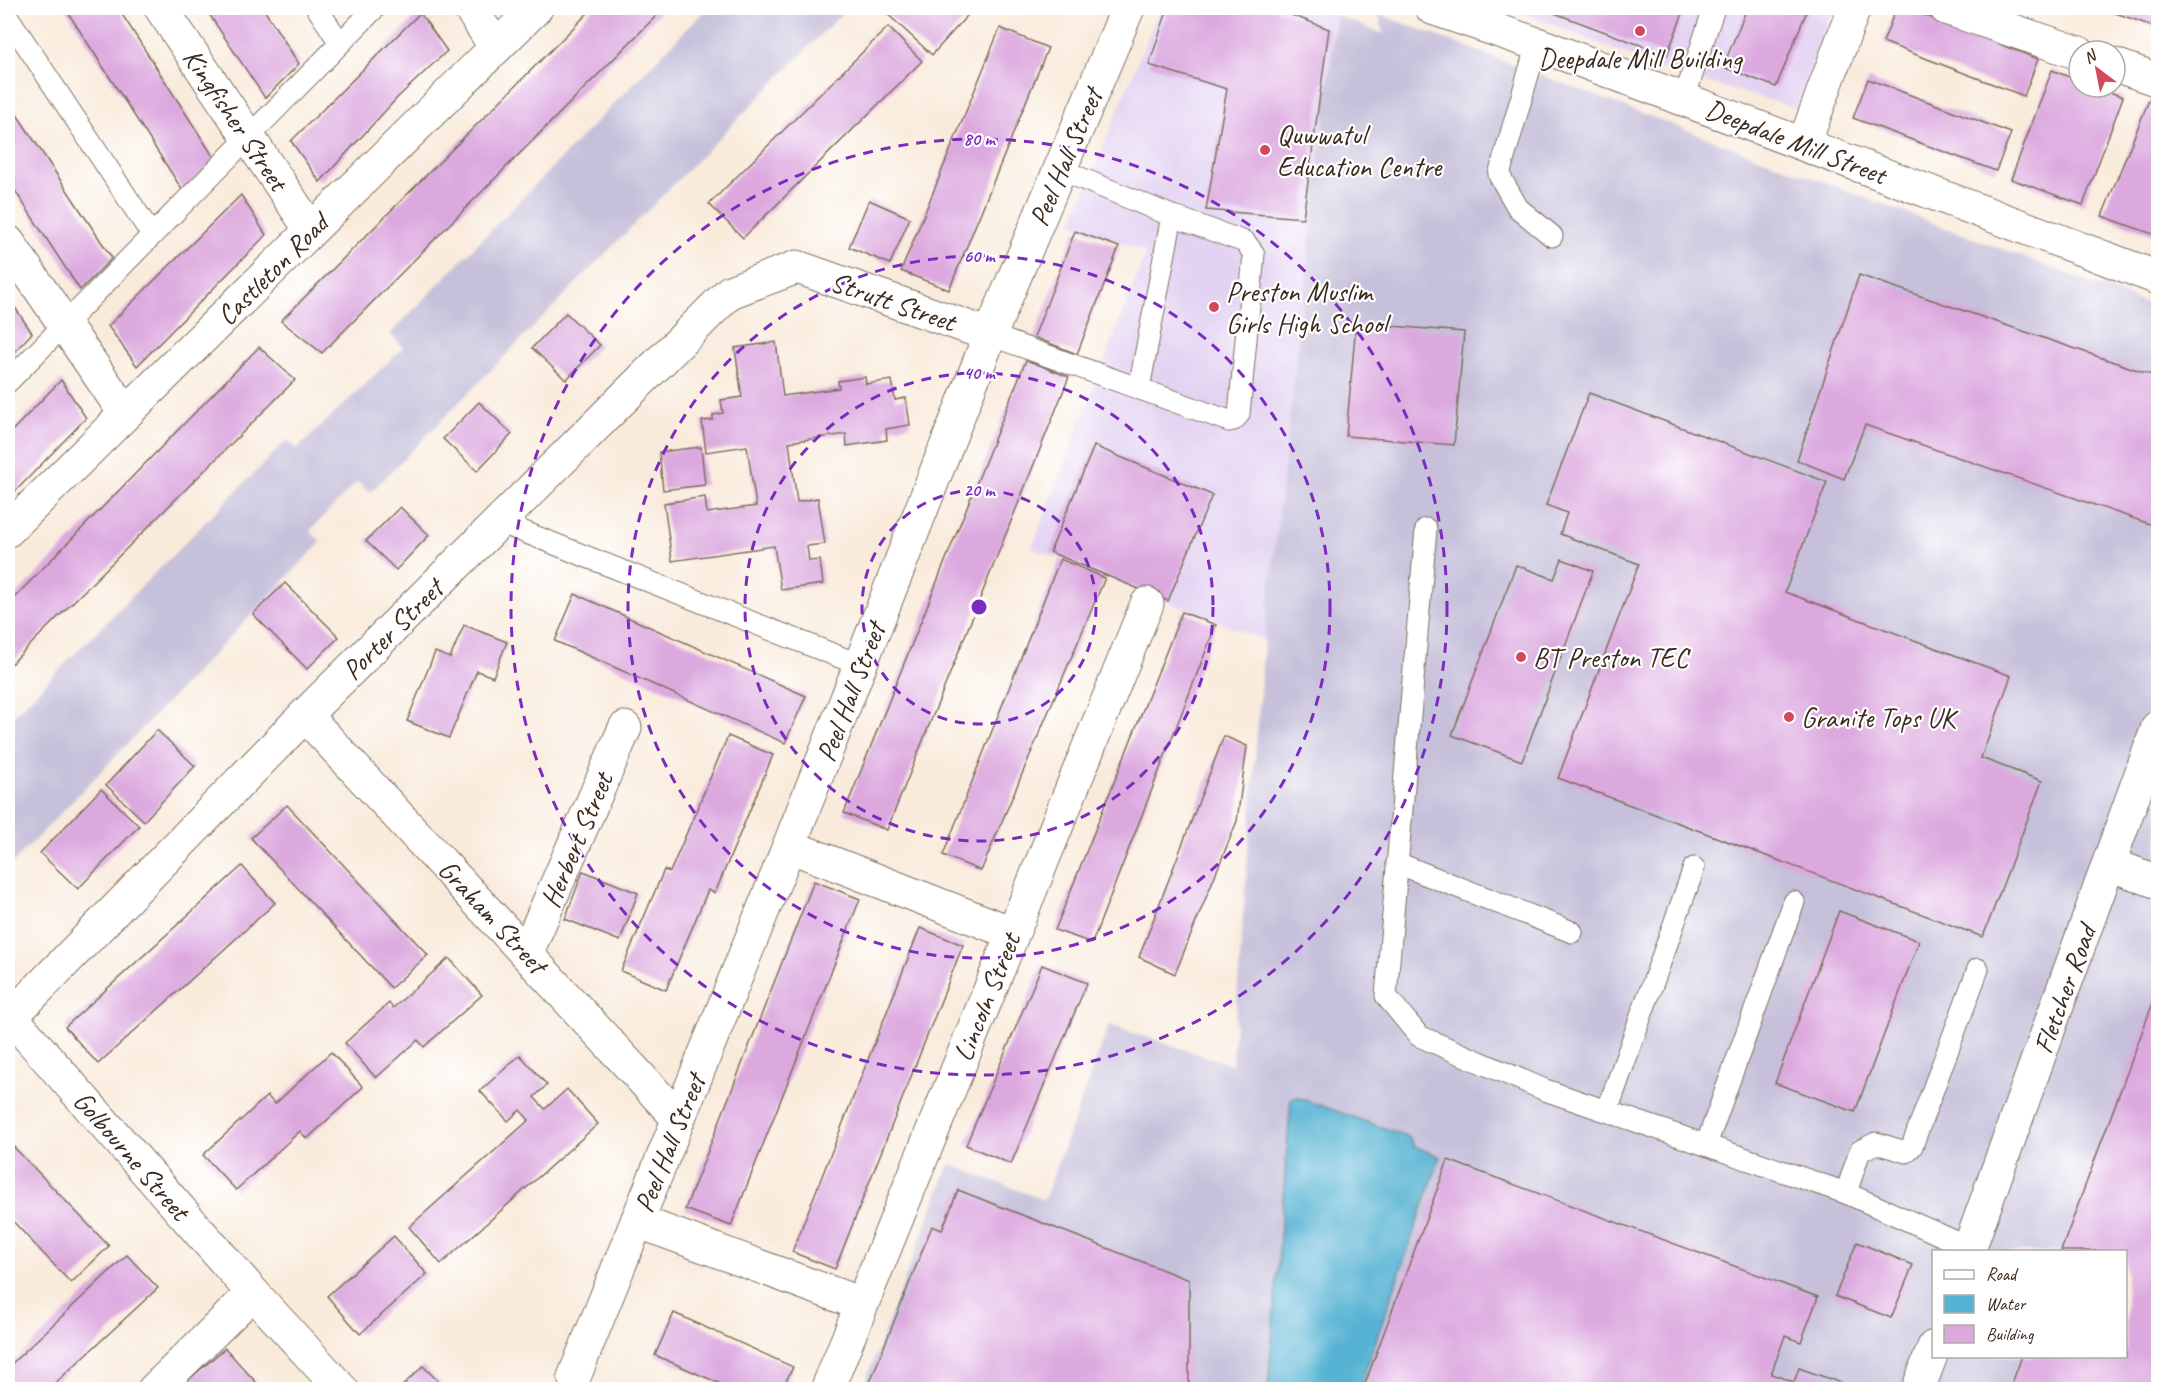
<svg xmlns="http://www.w3.org/2000/svg" width="2166" height="1397" viewBox="0 0 2166 1397" font-family="Caveat,sans-serif">
  <rect width="100%" height="100%" fill="#fff"/>
  <filter id="ink" filterUnits="userSpaceOnUse"><feTurbulence type="fractalNoise" baseFrequency=".0167" numOctaves="2"/><feDisplacementMap in="SourceGraphic" scale="12" xChannelSelector="R" yChannelSelector="G"/><feConvolveMatrix kernelMatrix="1 2 1 2 8 2 1 2 1" color-interpolation-filters="sRGB"/></filter>
  <filter id="wash" filterUnits="userSpaceOnUse"><feTurbulence type="fractalNoise" baseFrequency=".008" numOctaves="4" result="noise"/><feDisplacementMap in="SourceGraphic" scale="24" xChannelSelector="R" yChannelSelector="G"/><feGaussianBlur stdDeviation="1.35" result="paint"/><feColorMatrix in="noise" values="0 0 0 0 0 0 0 0 0 0 0 0 0 0 0 0 0 1.4 0 .05"/><feComposite in="paint" operator="in"/></filter>
  <g filter="url(#wash)">
    <rect width="100%" height="100%" fill="#f9ebdc"/>
    <g fill="#e3d3f2">
      <polygon points="1160,8 1319,8 1336,15 1264,640 1032,548 1146,252 1071,224"/>
      <polygon points="1511,8 1833,8 1796,108 1665,70"/>
    </g>
    <g fill="#c6c0da" fill-rule="evenodd">
      <polygon points="707,8 847,8 371,492 357,482 344,495 310,531 321,542 8,868 8,721 287,440 297,449 403,348 390,334"/>
      <path d="M 1379,14 L 2158,308 L 2158,1389 L 862,1390 L 949,1164 L 1044,1200 L 1109,1025 L 1232,1065 L 1264,640 L 1336,15 L 1383,34 ZM 1934,1252 L 2126,1252 L 2126,1356 L 1934,1356 Z"/>
    </g>
    <polygon fill="#55b2d3" stroke="#486e78" stroke-width="1.5" points="1297,1097 1409,1137 1414,1146 1440,1157 1359,1389 1268,1389 1291,1099"/>
    <g id="blocks">
      <g fill="#dca9df">
        <polygon points="65,8 118,8 215,159 183,191"/>
        <polygon points="205,8 263,8 299,64 265,98"/>
        <polygon points="593,8 664,8 322,353 281,321"/>
        <polygon points="881,8 974,8 932,55"/>
        <polygon points="1168,8 1273,8 1329,29 1303,218 1206,210 1227,89 1149,65"/>
        <polygon points="1541,8 1685,8 1667,55"/>
        <polygon points="1747,8 1808,8 1776,87 1723,67"/>
        <polygon points="1896,8 1906,8 2038,59 2024,96 1883,42"/>
        <polygon points="2112,8 2158,8 2158,28 2110,11"/>
        <polygon points="420,13 447,51 398,97 320,182 291,141"/>
        <polygon points="888,27 922,61 743,238 709,204"/>
        <polygon points="1000,28 1048,48 949,290 901,271"/>
        <polygon points="2052,70 2079,81 2079,87 2096,87 2123,97 2083,205 2011,179"/>
        <polygon points="1868,79 2011,133 1996,171 1853,118"/>
        <polygon points="2149,100 2158,104 2158,236 2102,216"/>
        <polygon points="8,101 112,258 80,290 8,180"/>
        <polygon points="241,195 266,235 137,366 108,326"/>
        <polygon points="869,200 910,218 890,264 849,247"/>
        <polygon points="1075,231 1119,247 1077,354 1034,337"/>
        <polygon points="1859,275 2158,377 2158,527 1865,425 1844,479 1797,460"/>
        <polygon points="8,297 32,333 8,359"/>
        <polygon points="566,313 600,345 566,380 532,348"/>
        <polygon points="1356,323 1464,332 1454,445 1346,436"/>
        <polygon points="776,342 783,396 839,388 838,381 865,377 866,384 892,380 895,400 906,398 910,425 886,429 887,440 847,446 846,434 789,442 797,502 818,498 825,544 807,546 809,561 820,560 823,584 781,590 774,546 672,561 664,503 705,497 707,513 756,506 747,446 706,452 702,421 713,420 713,415 723,413 721,400 742,397 735,348"/>
        <polygon points="259,347 295,380 8,667 8,604"/>
        <polygon points="1026,360 1069,377 887,830 844,813"/>
        <polygon points="61,380 86,418 8,499 8,435"/>
        <polygon points="1589,393 1827,482 1785,592 2011,676 1981,758 2042,781 1983,937 1558,778 1639,564 1560,534 1567,513 1546,505"/>
        <polygon points="479,402 512,434 477,471 443,439"/>
        <polygon points="1094,446 1212,495 1168,601 1050,552"/>
        <polygon points="701,447 705,485 663,490 659,452"/>
        <polygon points="400,507 429,535 396,570 366,541"/>
        <polygon points="1060,559 1105,578 981,871 943,855"/>
        <polygon points="1562,559 1593,571 1522,761 1452,735 1516,565 1554,579"/>
        <polygon points="285,583 339,637 307,669 253,614"/>
        <polygon points="575,594 806,696 785,743 555,641"/>
        <polygon points="1182,612 1216,625 1092,943 1055,930"/>
        <polygon points="464,625 507,642 493,677 477,671 449,738 407,721 435,652 450,658"/>
        <polygon points="157,730 195,766 144,821 106,785"/>
        <polygon points="728,736 773,755 715,893 708,890 666,990 621,971 664,870 670,872"/>
        <polygon points="1224,736 1247,746 1237,821 1175,974 1139,957"/>
        <polygon points="101,789 139,826 78,889 40,853"/>
        <polygon points="287,805 428,955 391,988 251,838"/>
        <polygon points="242,866 275,903 98,1064 65,1027"/>
        <polygon points="583,871 638,893 620,941 565,919"/>
        <polygon points="814,881 860,899 731,1226 685,1209"/>
        <polygon points="1839,911 1919,941 1855,1112 1775,1083"/>
        <polygon points="920,928 963,945 835,1269 792,1252"/>
        <polygon points="449,958 482,995 424,1047 418,1040 376,1078 345,1043 389,1003 393,1008"/>
        <polygon points="1042,965 1087,983 1011,1164 966,1145"/>
        <polygon points="2158,989 2158,1389 2010,1389 2022,1356 2126,1356 2126,1251 2061,1251"/>
        <polygon points="331,1052 363,1087 307,1139 300,1131 236,1190 203,1155 267,1096 275,1104"/>
        <polygon points="520,1055 547,1085 534,1097 545,1109 567,1089 598,1124 441,1264 409,1227 529,1120 520,1110 508,1121 480,1091"/>
        <polygon points="8,1141 109,1246 71,1283 8,1216"/>
        <polygon points="1448,1160 1818,1297 1801,1342 1785,1336 1771,1374 1794,1382 1799,1368 1858,1389 1363,1389"/>
        <polygon points="958,1190 1189,1280 1189,1389 868,1387 932,1226 942,1230"/>
        <polygon points="394,1236 427,1274 360,1334 327,1296"/>
        <polygon points="1857,1242 1913,1265 1891,1318 1835,1296"/>
        <polygon points="127,1255 158,1288 49,1389 8,1389 8,1367"/>
        <polygon points="674,1313 793,1367 782,1389 732,1389 655,1355"/>
        <polygon points="225,1348 262,1389 192,1389 185,1383"/>
        <polygon points="423,1366 446,1389 399,1389"/>
      </g>
    </g>
  </g>
  <g filter="url(#ink)">
    <use href="#blocks" fill-opacity="0" stroke="#7e6e60" stroke-width="1.5"/>
    <g fill="none" stroke-linecap="round" stroke-linejoin="round">
      <g stroke="#7e6e60" stroke-width="23">
        <g id="service">
          <polyline points="317,8 340,43"/>
          <polyline points="8,17 152,235"/>
          <polyline points="1537,44 1499,175 1518,208 1552,236"/>
          <polyline points="1684,99 1714,8"/>
          <polyline points="990,335 1229,421 1234,420 1239,414 1254,254 1245,242 1172,216 1059,169"/>
          <polyline points="8,382 375,8"/>
          <polyline points="1139,388 1172,216"/>
          <polyline points="499,522 860,665"/>
          <polyline points="1426,529 1386,996 1419,1036 1545,1090 1846,1193 1970,1248"/>
          <polyline points="1397,863 1572,932"/>
          <polyline points="1607,1111 1694,868"/>
          <polyline points="1706,1145 1794,902"/>
          <polyline points="1846,1193 1860,1151 1876,1143 1906,1152 1912,1146 1978,969"/>
        </g>
      </g>
      <g stroke="#7e6e60" stroke-width="35">
        <g id="minor">
          <polyline points="161,8 311,230"/>
          <polyline points="470,8 496,47"/>
          <polyline points="1432,8 1537,44 2158,278"/>
          <polyline points="1946,8 2079,53"/>
          <polyline points="2115,65 2158,80"/>
          <polyline points="1804,144 1854,8"/>
          <polyline points="8,242 125,413"/>
          <polyline points="8,530 536,8"/>
          <polyline points="305,715 678,1118"/>
          <polyline points="789,846 1012,933"/>
          <polyline points="2109,864 2158,882"/>
          <polyline points="527,952 625,728"/>
          <polyline points="11,1017 253,1293 342,1390"/>
          <polyline points="8,1020 305,715 730,292 797,267 990,335"/>
          <polyline points="637,1221 861,1304"/>
          <polyline points="1968,1252 2158,727"/>
          <polyline points="574,1377 789,846 990,335 1128,8"/>
          <polyline points="154,1390 253,1293"/>
          <polyline points="827,1390 1147,604"/>
          <polyline points="1918,1390 1934,1347"/>
        </g>
      </g>
      <use href="#service" stroke="#fff" stroke-width="21"/>
      <use href="#minor" stroke="#fff" stroke-width="33"/>
    </g>
  </g>
  <g fill="none" stroke="#7b2cbf" stroke-width="3" stroke-dasharray="10 8">
    <circle cx="979" cy="607" r="117"/>
    <circle cx="979" cy="607" r="234"/>
    <circle cx="979" cy="607" r="351"/>
    <circle cx="979" cy="607" r="468"/>
  </g>
  <g fill="#d1495b" stroke="#fff" stroke-width="2">
    <circle cx="1640" cy="31" r="6"/>
    <circle cx="1265" cy="150" r="6"/>
    <circle cx="1214" cy="307" r="6"/>
    <circle cx="1521" cy="657" r="6"/>
    <circle cx="1789" cy="717" r="6"/>
  </g>
  <g text-anchor="middle" stroke-width="4.5" stroke-linejoin="round" paint-order="stroke">
    <g font-size="28" fill="#3b2a1e" stroke="#fff" text-anchor="start">
      <text x="1640" y="68" text-anchor="middle">Deepdale Mill Building</text>
      <text x="1277" y="144">Quwwatul<tspan x="1277" dy="32">Education Centre</tspan></text>
      <text x="1226" y="301">Preston Muslim<tspan x="1226" dy="32">Girls High School</tspan></text>
      <text x="1533" y="667">BT Preston TEC</text>
      <text x="1801" y="727">Granite Tops UK</text>
    </g>
    <g font-size="28" fill="#3b2a1e" stroke="#fff">
      <text transform="translate(236 119) rotate(56)" y="10">Kingfisher Street</text>
      <text transform="translate(1796 141) rotate(21)" y="10">Deepdale Mill Street</text>
      <text transform="translate(1065 157) rotate(-67)" y="10">Peel Hall Street</text>
      <text transform="translate(272 269) rotate(-45)" y="10">Castleton Road</text>
      <text transform="translate(893 301) rotate(19)" y="10">Strutt Street</text>
      <text transform="translate(392 629) rotate(-45)" y="10">Porter Street</text>
      <text transform="translate(850 692) rotate(-69)" y="10">Peel Hall Street</text>
      <text transform="translate(576 840) rotate(-67)" y="10">Herbert Street</text>
      <text transform="translate(493 916) rotate(47)" y="10">Graham Street</text>
      <text transform="translate(2064 989) rotate(-70)" y="10">Fletcher Road</text>
      <text transform="translate(986 997) rotate(-68)" y="10">Lincoln Street</text>
      <text transform="translate(669 1143) rotate(-68)" y="10">Peel Hall Street</text>
      <text transform="translate(132 1155) rotate(49)" y="10">Golbourne Street</text>
    </g>
  </g>
  <circle cx="979" cy="607" r="9" fill="#7b2cbf" stroke="#fff" stroke-width="3"/>
  <g font-size="18" text-anchor="middle" font-weight="bold" fill="#7b2cbf" stroke="#fff" stroke-width="4.5" stroke-linejoin="round" paint-order="stroke">
    <text x="979" y="145">80 m</text>
    <text x="979" y="262">60 m</text>
    <text x="979" y="379">40 m</text>
    <text x="979" y="496">20 m</text>
  </g>
  <rect width="2166" height="1397" fill="none" stroke="#fff" stroke-width="30"/>
  <rect x="1932" y="1250" width="195" height="108" fill="#ffffff" stroke="#b1aaa5" stroke-width="1.5"/>
  <rect x="1944" y="1270" width="30" height="9" fill="#ffffff" stroke="#b1aaa5" stroke-width="1.5"/>
  <text x="1986" y="1280" font-size="18" fill="#3b2a1e">Road</text>
  <rect x="1944" y="1295" width="30" height="18" fill="#55b2d3" stroke="#b1aaa5" stroke-width="1.5"/>
  <text x="1986" y="1310" font-size="18" fill="#3b2a1e">Water</text>
  <rect x="1944" y="1325" width="30" height="18" fill="#dca9df" stroke="#b1aaa5" stroke-width="1.5"/>
  <text x="1986" y="1340" font-size="18" fill="#3b2a1e">Building</text>
  <g transform="translate(2097 69) rotate(328)"><circle r="28" fill="#ffffff" stroke="#b1aaa5" stroke-width="1.5"/>
  <path d="M0-4.5L10 22L0 15L-10 22Z" fill="#d1495b"/>
  <text y="-9" font-size="16" font-weight="bold" text-anchor="middle" fill="#3b2a1e">N</text>
  </g>
</svg>
